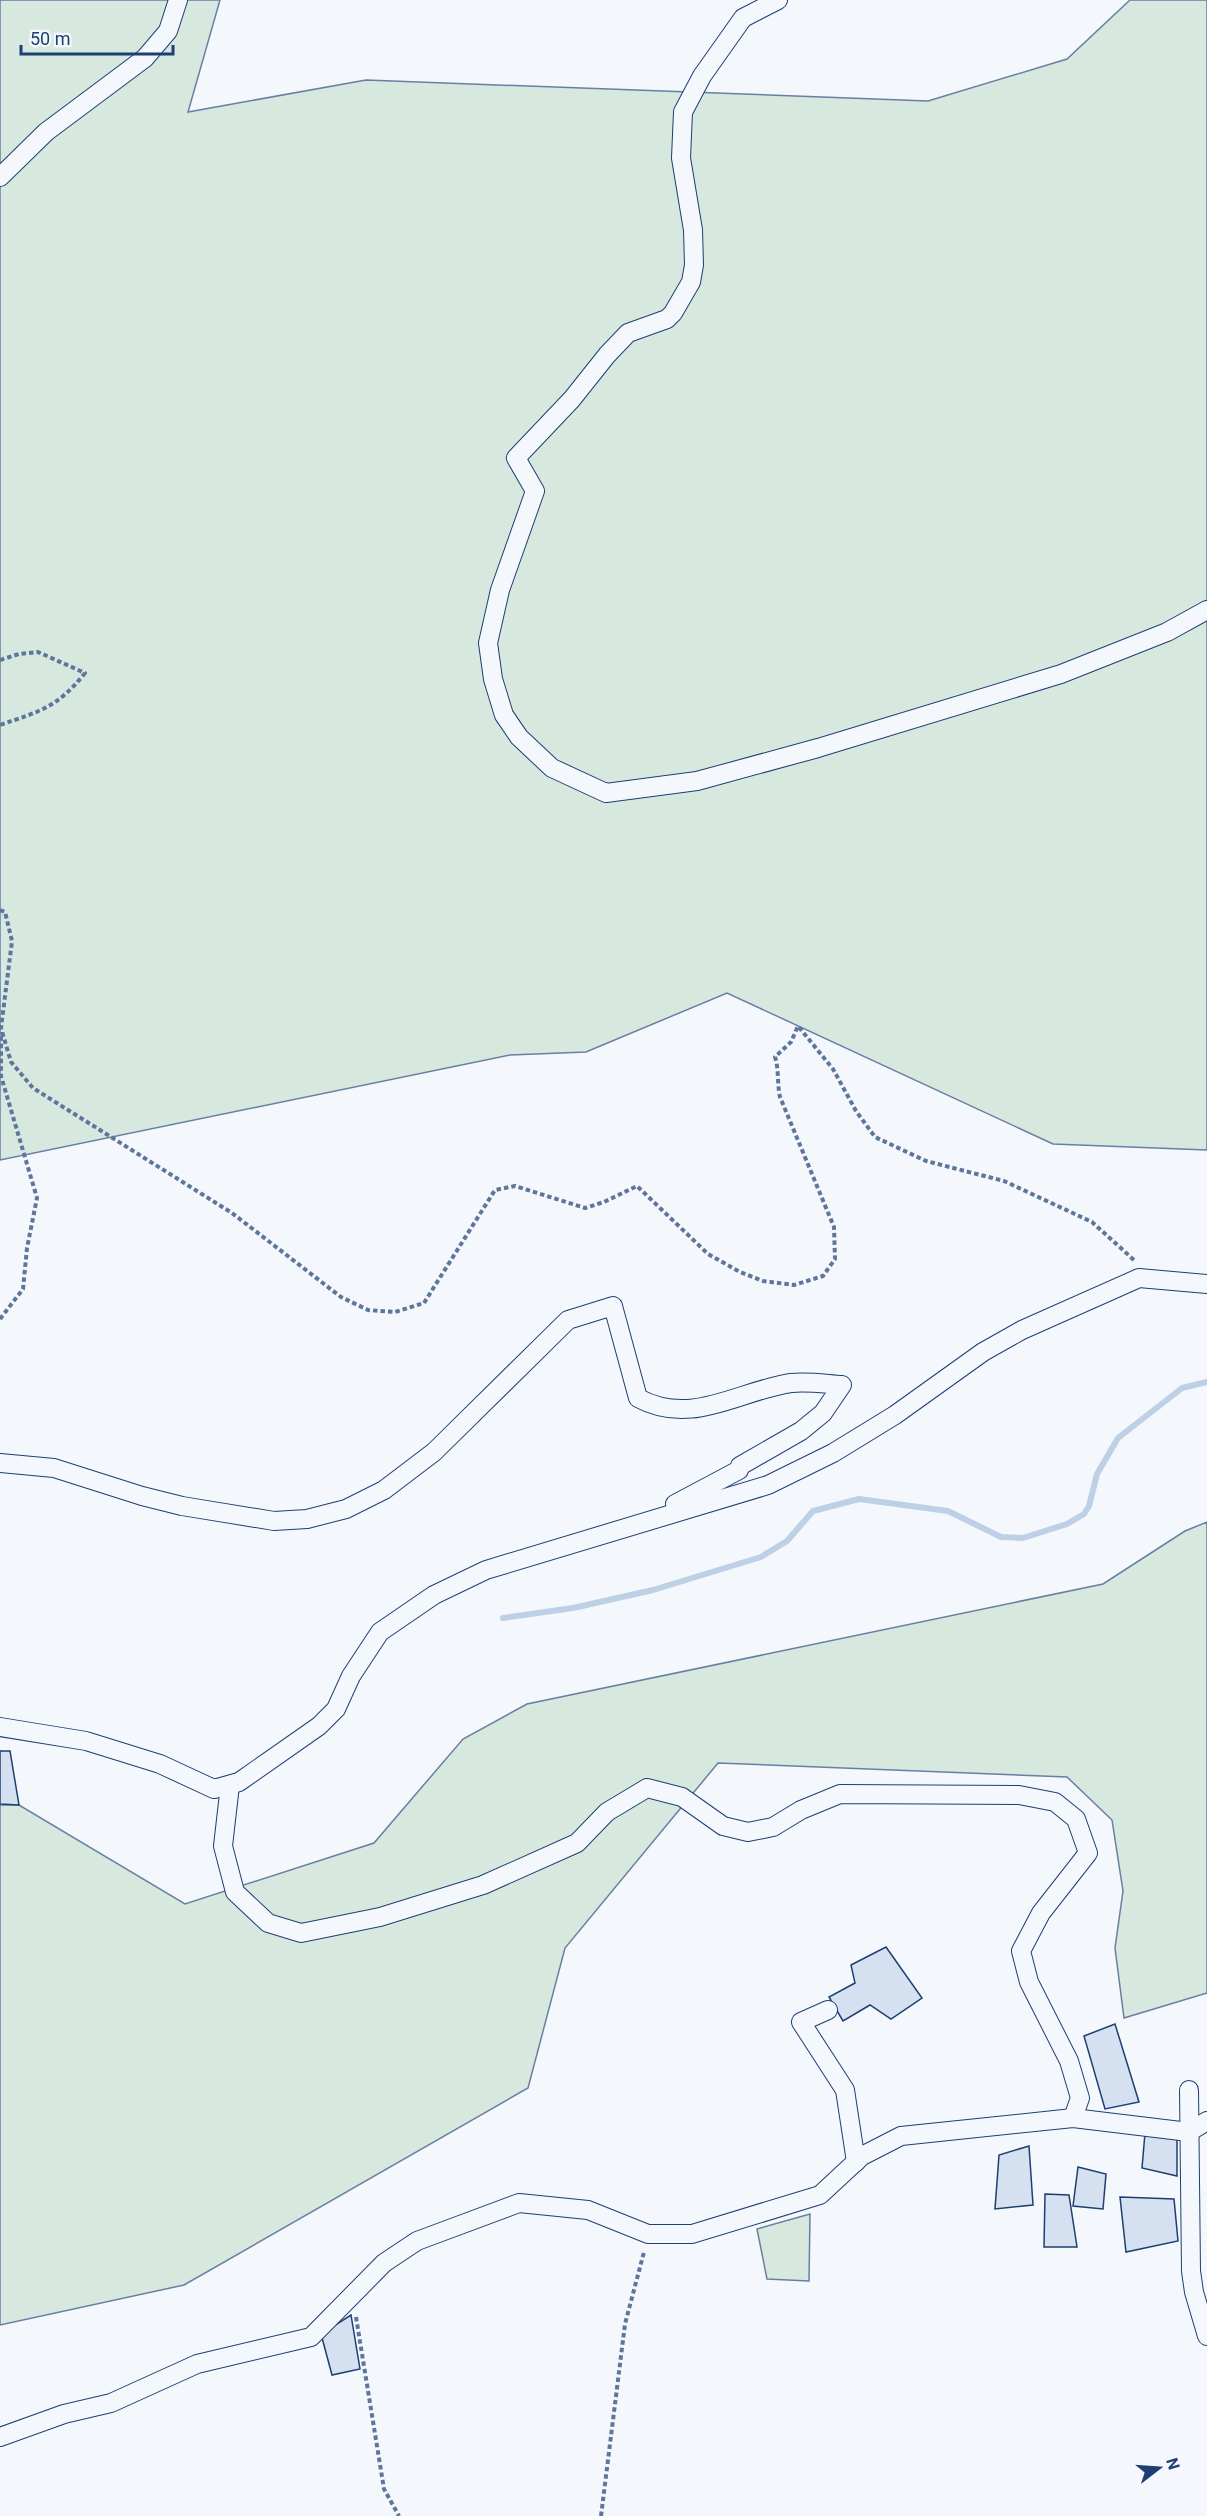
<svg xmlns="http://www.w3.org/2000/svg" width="1207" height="2516" viewBox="0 0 1207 2516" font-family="Roboto,sans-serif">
  <rect width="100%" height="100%" fill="#f4f7fb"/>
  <g fill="#d7e8df" stroke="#687fa3" stroke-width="1.5">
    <polygon points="0,0 220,0 188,112 366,80 928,101 1067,59 1130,0 1207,0 1207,1150 1053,1144 727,993 586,1052 510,1055 0,1160"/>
    <polygon points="1207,1522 1207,1993 1124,2018 1115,1948 1123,1891 1112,1820 1067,1777 718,1763 565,1948 528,2088 184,2285 0,2325 0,1805 19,1805 185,1904 374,1843 463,1739 527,1704 1103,1584 1185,1531"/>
    <polygon points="810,2214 809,2281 767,2279 757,2229"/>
  </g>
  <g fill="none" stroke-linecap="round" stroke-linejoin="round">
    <polyline stroke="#bed0e5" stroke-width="6" points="503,1618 573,1608 653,1590 761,1557 787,1541 813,1511 859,1499 948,1511 1001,1537 1023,1538 1067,1524 1084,1514 1089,1506 1097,1474 1118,1438 1182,1388 1207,1382"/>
  </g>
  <g fill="#d5e0f0" stroke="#1d3f73" stroke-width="1.5">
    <polygon points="0,1751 10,1751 19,1805 0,1804"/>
    <polygon points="886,1947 922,1998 891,2019 870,2005 843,2021 829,1997 855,1983 851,1965"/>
    <polygon points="1115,2024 1139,2102 1105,2109 1084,2036"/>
    <polygon points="1145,2133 1177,2138 1177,2176 1142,2168"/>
    <polygon points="1029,2146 1033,2205 995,2209 999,2155"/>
    <polygon points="1078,2167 1106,2174 1103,2209 1073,2206"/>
    <polygon points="1045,2194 1069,2195 1077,2247 1044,2247"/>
    <polygon points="1120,2197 1174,2199 1178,2241 1126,2252"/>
    <polygon points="351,2315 360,2369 332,2375 321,2334"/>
  </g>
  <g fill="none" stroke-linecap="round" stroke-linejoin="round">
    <g stroke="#1d3f73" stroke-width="20">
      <g id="minor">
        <polyline points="778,0 743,18 702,76 683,112 681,158 693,230 694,265 691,282 673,313 667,319 628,333 607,355 572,399 516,458 535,491 500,590 488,643 493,679 504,715 519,737 552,768 606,793 697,781 818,748 1061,674 1167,632 1207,610"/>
        <polyline points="0,177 46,132 145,58 168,31 178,0"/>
        <path d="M 0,1463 L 54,1468 L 142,1496 L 182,1506 L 274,1521 L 307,1519 L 346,1509 L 384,1490 L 434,1452 L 568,1320 L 613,1306 L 638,1398 C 692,1427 737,1391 791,1383 C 807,1381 826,1384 842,1385 L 823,1413 L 801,1431 L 740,1466 L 739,1470 L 675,1504"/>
        <polyline points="0,1727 86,1741 160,1764 214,1789 239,1782 319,1726 336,1709 351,1676 380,1632 434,1595 486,1570 768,1485 833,1453 895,1415 983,1352 1022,1330 1139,1278 1207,1284"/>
        <polyline points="230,1785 223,1846 235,1892 268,1923 301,1933 380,1917 483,1885 577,1843 607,1812 647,1788 682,1797 723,1826 748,1832 773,1827 801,1810 840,1794 1019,1795 1055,1802 1076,1819 1088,1853 1041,1913 1021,1951 1029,1982 1069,2061 1080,2098 1073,2118"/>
        <polyline points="828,2010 801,2022 845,2090 856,2162"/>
        <polyline points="1189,2090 1191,2271 1194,2292 1207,2336"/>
        <polyline points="0,2437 64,2414 111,2403 197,2364 311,2337 384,2263 417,2241 519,2203 588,2210 648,2234 692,2234 820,2195 862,2156 901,2136 1073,2118 1189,2132 1207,2121"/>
      </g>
    </g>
    <g stroke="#5e769c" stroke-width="4" stroke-dasharray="4.5 3" stroke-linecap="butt">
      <path d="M 0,660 L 19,654 L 38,652 L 85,673 C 57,708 40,711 0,725"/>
      <path d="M 0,910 L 5,912 L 12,941 L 1,1028 L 11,1062 L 33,1088 L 232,1213 L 341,1297 L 368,1310 L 395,1312 L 424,1303 L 495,1190 L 515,1186 L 585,1208 L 604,1202 L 637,1186 L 708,1254 L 740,1272 L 763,1281 L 794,1285 L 823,1276 L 835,1259 L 834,1227 L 780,1097 C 777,1084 779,1068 775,1057 L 791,1042 L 798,1026 L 833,1069 L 856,1111 L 875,1137 L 926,1161 L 1004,1181 L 1092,1222 L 1134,1260"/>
      <polyline points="0,1319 23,1289 27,1248 37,1198 1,1076 1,1032"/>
      <polyline points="356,2317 384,2489 399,2516"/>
      <polyline points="601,2516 625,2324 644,2252"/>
    </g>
    <use href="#minor" stroke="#f4f7fb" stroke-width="18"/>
  </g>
  <g transform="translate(1159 2468) rotate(73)" stroke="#f4f7fb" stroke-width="4.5" paint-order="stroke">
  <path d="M0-4.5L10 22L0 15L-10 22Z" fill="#1d3f73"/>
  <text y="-9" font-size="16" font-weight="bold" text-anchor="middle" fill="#1d3f73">N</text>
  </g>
  <path d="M21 45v9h152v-9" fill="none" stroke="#1d3f73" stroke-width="3"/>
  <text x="30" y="45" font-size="18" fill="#1d3f73" stroke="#f4f7fb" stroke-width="4.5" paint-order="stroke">50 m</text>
</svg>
